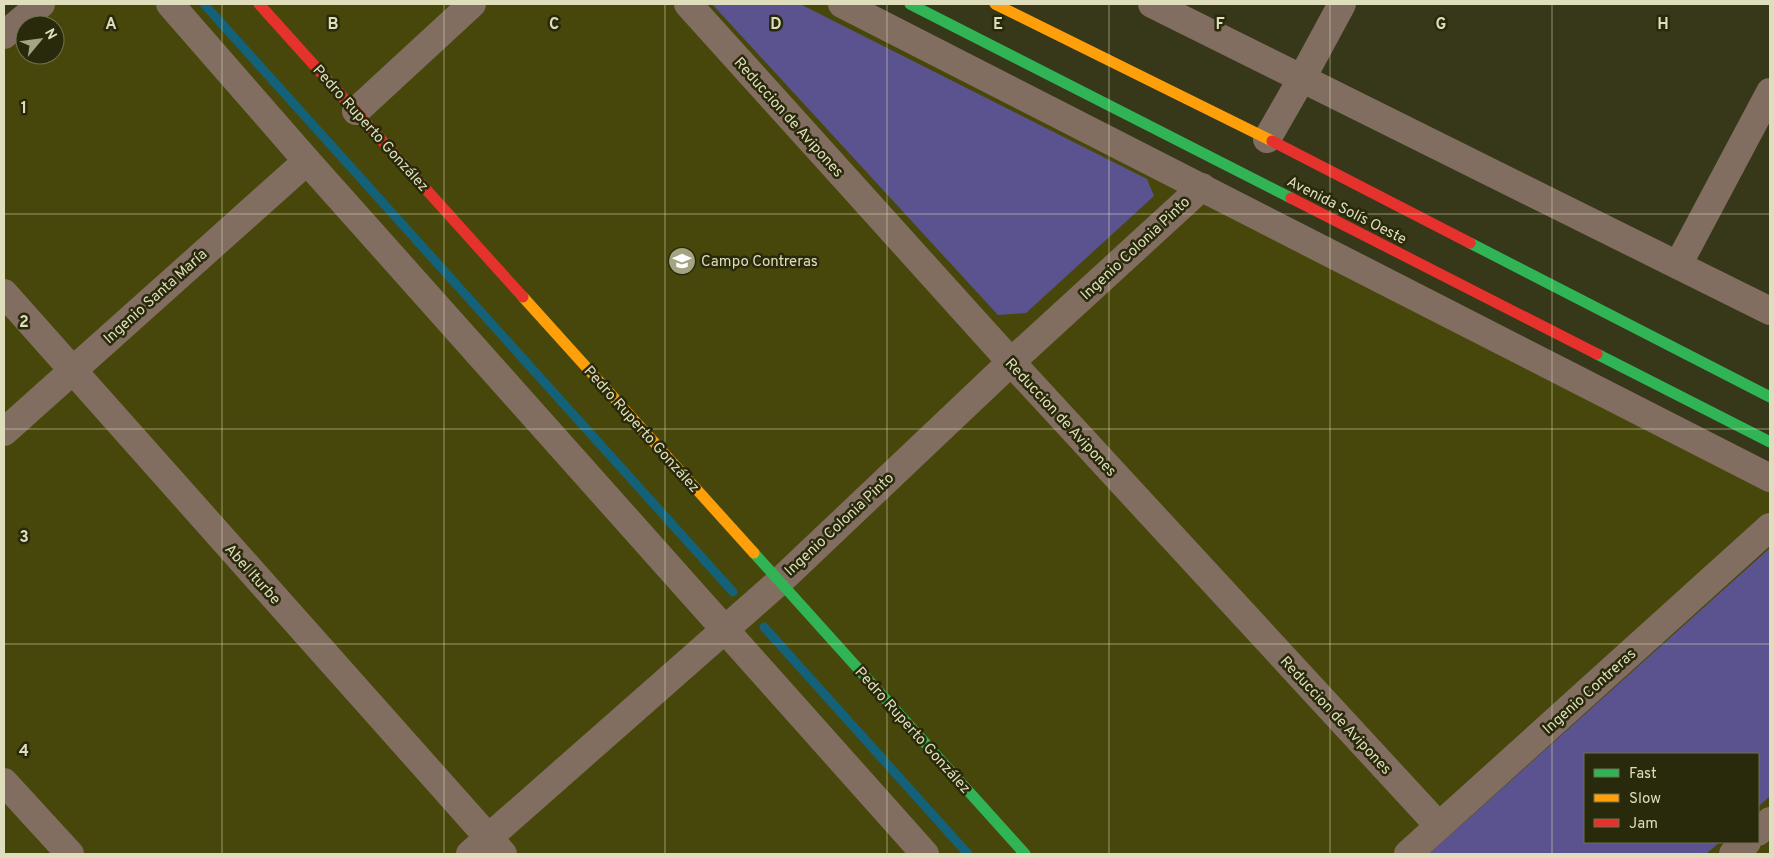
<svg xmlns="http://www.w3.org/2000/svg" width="1774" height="858" viewBox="0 0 1774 858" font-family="Overpass,sans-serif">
  <rect width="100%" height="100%" fill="#37371a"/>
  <path fill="#48470b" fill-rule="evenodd" d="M 46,4 L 847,4 L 1770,466 L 1770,854 L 4,854 L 4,39 ZM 25,25 L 55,25 L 55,55 L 25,55 ZM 1585,754 L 1758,754 L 1758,842 L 1585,842 Z"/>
  <g fill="#5b538f">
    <polygon points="712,4 800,4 1147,179 1154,196 1026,313 998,315"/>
    <polygon points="1770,548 1770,796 1758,807 1758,754 1585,754 1585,842 1720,842 1706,854 1429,854"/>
  </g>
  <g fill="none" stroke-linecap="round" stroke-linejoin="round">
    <g stroke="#13627a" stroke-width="9">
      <polyline points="204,4 733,592"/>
      <polyline points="764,627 968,854"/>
    </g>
    <g stroke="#816e60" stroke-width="28">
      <polyline points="170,4 307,161 925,854"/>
      <polyline points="688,4 1011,362 1439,826"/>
      <polyline points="842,4 1770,478"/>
      <polyline points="1152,4 1770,311"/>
      <polyline points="4,35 41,4"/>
      <polyline points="356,111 472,4"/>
      <polyline points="1267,139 1302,78 1342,4"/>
      <polyline points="1678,265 1770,92"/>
      <polyline points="4,293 503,854"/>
      <polyline points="4,432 307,161"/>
      <polyline points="4,782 70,854"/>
      <polyline points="1758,832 1770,821"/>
      <polyline points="470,854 780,581 1011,362 1202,187"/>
      <polyline points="1408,854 1770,527"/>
      <polyline points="1733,854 1747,842"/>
    </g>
    <g stroke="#30b455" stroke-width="11">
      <polyline points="910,4 1291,198"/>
      <polyline points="1470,243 1770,397"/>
      <polyline points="1597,354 1770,442"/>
      <polyline points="754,553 1025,854"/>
    </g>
    <g stroke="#ff9f0a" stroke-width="11">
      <polyline points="995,4 1272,141"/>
      <polyline points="523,297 754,553"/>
    </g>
    <g stroke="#e5322d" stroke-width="11">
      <polyline points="259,4 523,297"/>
      <polyline points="1272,141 1470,243"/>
      <polyline points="1291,198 1597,354"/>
    </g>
  </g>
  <path fill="none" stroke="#dedebc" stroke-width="1" stroke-opacity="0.55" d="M 222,4 L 222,854M 444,4 L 444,854M 665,4 L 665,854M 887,4 L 887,854M 1109,4 L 1109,854M 1330,4 L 1330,854M 1552,4 L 1552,854M 4,214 L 1770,214M 4,429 L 1770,429M 4,644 L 1770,644"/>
  <defs>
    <g id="school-disc" transform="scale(1.4375)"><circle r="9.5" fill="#a4a483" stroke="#29290c"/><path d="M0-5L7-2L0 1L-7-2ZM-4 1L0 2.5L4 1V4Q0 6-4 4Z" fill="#fff"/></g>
  </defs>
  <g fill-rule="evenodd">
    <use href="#school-disc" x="682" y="261"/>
  </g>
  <g text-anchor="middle" stroke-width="5" stroke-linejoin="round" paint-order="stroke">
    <g font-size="15" fill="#dedebc" stroke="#29290c">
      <text transform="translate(789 117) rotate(48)" y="5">Reduccion de Avipones</text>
      <text transform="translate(371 128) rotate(48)" y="5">Pedro Ruperto González</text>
      <text transform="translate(1347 210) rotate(27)" y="5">Avenida Solís Oeste</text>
      <text transform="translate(1135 248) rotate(-43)" y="5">Ingenio Colonia Pinto</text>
      <text transform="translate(155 296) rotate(-42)" y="5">Ingenio Santa María</text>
      <text transform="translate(1061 417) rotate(47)" y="5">Reduccion de Avipones</text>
      <text transform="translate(642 429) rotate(48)" y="5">Pedro Ruperto González</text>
      <text transform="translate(839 524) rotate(-43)" y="5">Ingenio Colonia Pinto</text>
      <text transform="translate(253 574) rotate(48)" y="5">Abel Iturbe</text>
      <text transform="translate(1589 691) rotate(-42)" y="5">Ingenio Contreras</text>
      <text transform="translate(1336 715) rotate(47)" y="5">Reduccion de Avipones</text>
      <text transform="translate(913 730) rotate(48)" y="5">Pedro Ruperto González</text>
    </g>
    <g font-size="15" fill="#dedebc" stroke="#29290c" text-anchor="start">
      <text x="701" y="266">Campo Contreras</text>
    </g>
  </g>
  <g font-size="16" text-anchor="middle" font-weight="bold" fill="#dedebc" stroke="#29290c" stroke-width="5" stroke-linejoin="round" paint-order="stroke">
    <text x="111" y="29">A</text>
    <text x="333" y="29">B</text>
    <text x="554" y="29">C</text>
    <text x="776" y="29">D</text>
    <text x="998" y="29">E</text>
    <text x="1220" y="29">F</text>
    <text x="1441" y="29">G</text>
    <text x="1663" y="29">H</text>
    <text x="24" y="113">1</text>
    <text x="24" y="327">2</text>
    <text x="24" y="542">3</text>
    <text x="24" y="756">4</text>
  </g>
  <rect width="1774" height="858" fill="none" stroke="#dedebc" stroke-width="10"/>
  <rect x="1584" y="753" width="175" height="90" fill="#29290c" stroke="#717152"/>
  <rect x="1594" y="769" width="25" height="8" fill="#30b455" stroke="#717152"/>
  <text x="1629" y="778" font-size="15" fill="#dedebc">Fast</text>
  <rect x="1594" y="794" width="25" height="8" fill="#ff9f0a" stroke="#717152"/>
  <text x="1629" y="803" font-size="15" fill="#dedebc">Slow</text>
  <rect x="1594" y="819" width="25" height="8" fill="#e5322d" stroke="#717152"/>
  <text x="1629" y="828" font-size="15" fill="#dedebc">Jam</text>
  <g transform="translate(40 40) rotate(61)"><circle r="24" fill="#29290c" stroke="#717152"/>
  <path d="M0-4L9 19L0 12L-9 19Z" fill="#a4a483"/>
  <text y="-8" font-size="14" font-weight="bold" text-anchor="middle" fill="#dedebc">N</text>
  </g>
</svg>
